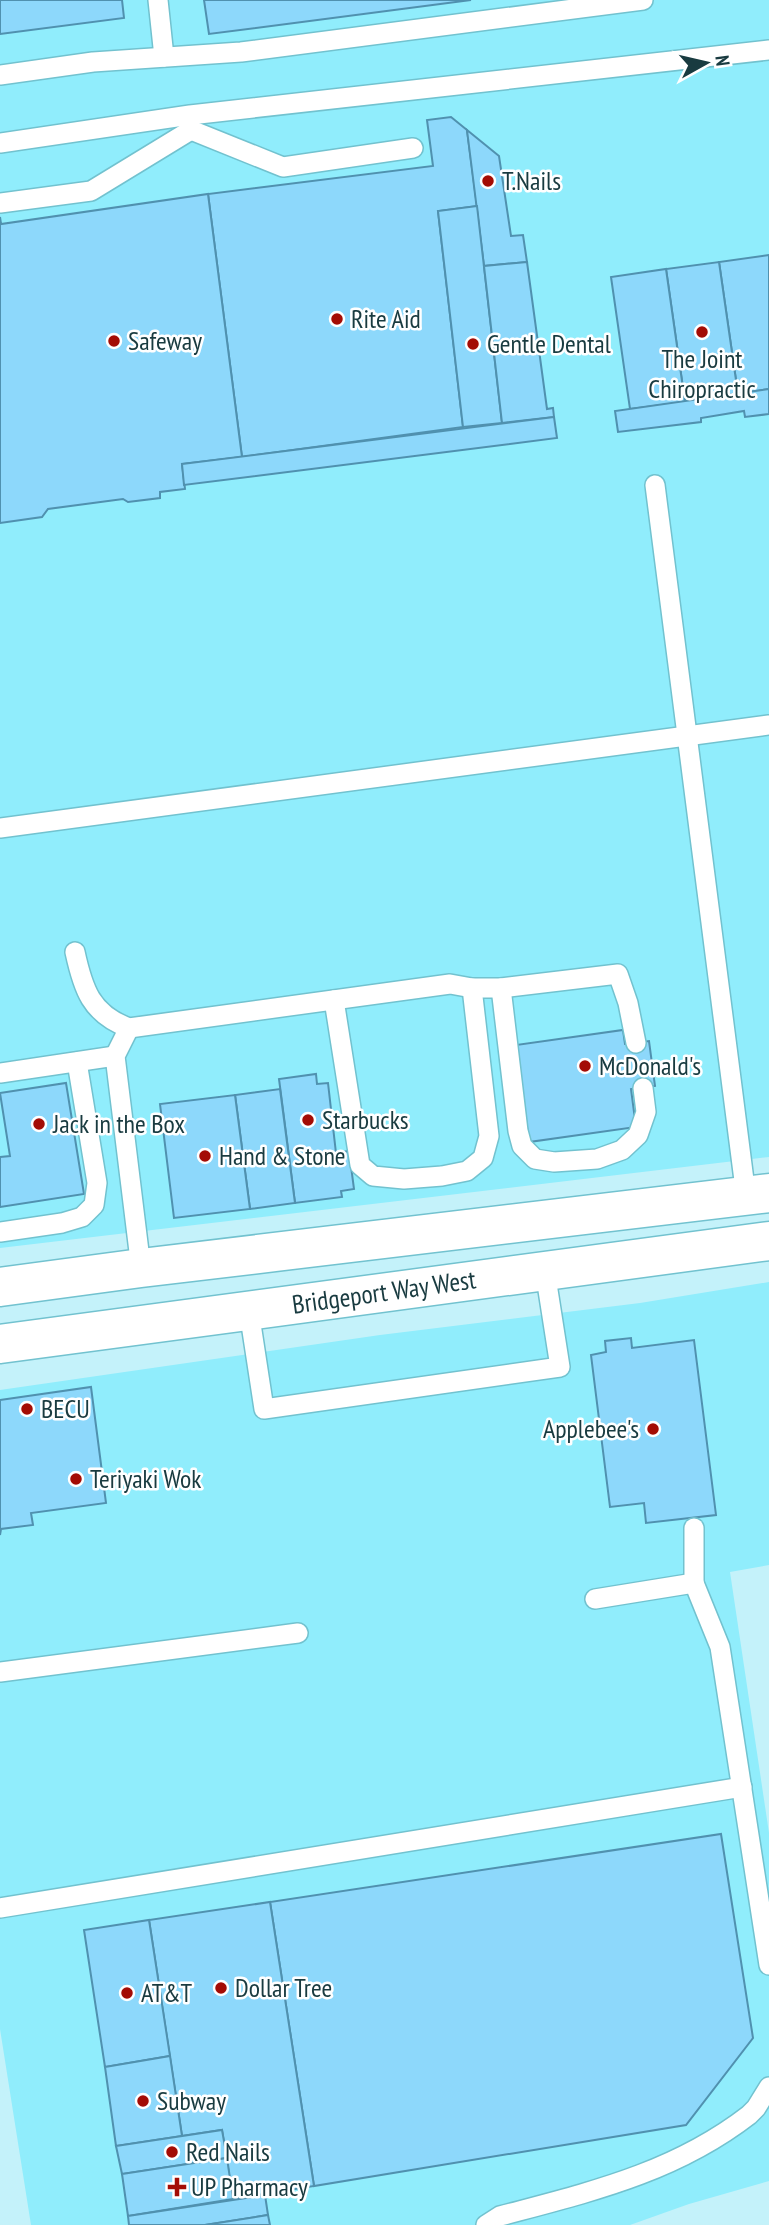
<svg xmlns="http://www.w3.org/2000/svg" width="769" height="2225" viewBox="0 0 769 2225" font-family="'PT Sans Narrow',sans-serif">
  <rect width="100%" height="100%" fill="#c4f2fa"/>
  <g fill="#90edfc">
    <polygon points="0,0 769,0 769,1157 0,1248"/>
    <polygon points="769,1282 769,1565 730,1572 769,1833 769,2181 689,2204 630,2225 31,2225 0,2029 0,1390 380,1335 640,1303"/>
  </g>
  <g fill="#8dd8fb" stroke="#5091af" stroke-width="2">
    <polygon points="0,0 122,0 124,18 0,34"/>
    <polygon points="204,0 471,0 209,34"/>
    <polygon points="451,117 467,130 477,206 438,211 463,427 242,457 208,194 433,166 427,120"/>
    <polygon points="467,130 499,156 511,236 523,235 527,262 484,266"/>
    <polygon points="208,194 242,457 182,464 185,489 160,492 160,498 128,502 123,499 48,509 42,517 0,523 0,217 1,224"/>
    <polygon points="477,206 502,423 463,427 438,211"/>
    <polygon points="769,255 769,389 738,394 719,262"/>
    <polygon points="527,262 547,409 553,408 554,417 502,423 484,266"/>
    <polygon points="719,262 738,394 685,402 666,269"/>
    <polygon points="666,269 685,402 630,409 611,277"/>
    <polygon points="769,389 769,414 745,417 744,411 701,418 701,422 618,432 615,411"/>
    <polygon points="554,417 557,438 184,485 182,464"/>
    <polygon points="623,1030 625,1044 649,1041 655,1086 631,1089 636,1127 529,1142 516,1045"/>
    <polygon points="316,1074 317,1084 328,1083 336,1153 349,1151 354,1189 341,1191 342,1197 295,1203 279,1079"/>
    <polygon points="66,1083 84,1194 0,1207 0,1157 10,1156 0,1093"/>
    <polygon points="280,1089 295,1203 250,1209 235,1095"/>
    <polygon points="235,1095 250,1209 174,1218 160,1104"/>
    <polygon points="631,1338 632,1348 694,1340 716,1515 646,1523 644,1503 610,1507 591,1355 606,1352 605,1341"/>
    <polygon points="91,1387 106,1503 31,1513 33,1525 1,1529 0,1535 0,1400"/>
    <polygon points="721,1834 753,2038 686,2125 314,2186 270,1902"/>
    <polygon points="270,1902 314,2186 233,2199 222,2130 182,2136 149,1920"/>
    <polygon points="149,1920 170,2056 105,2067 84,1930"/>
    <polygon points="170,2056 182,2136 116,2146 105,2067"/>
    <polygon points="222,2130 227,2158 122,2174 116,2146"/>
    <polygon points="227,2158 233,2199 128,2216 122,2174"/>
    <polygon points="265,2195 268,2215 205,2225 129,2225 128,2216"/>
    <polygon points="268,2215 270,2225 205,2225"/>
  </g>
  <g fill="none" stroke-linecap="round" stroke-linejoin="round">
    <g stroke="#72c2cf" stroke-width="22">
      <g id="lane">
        <polyline points="158,0 164,57"/>
        <polyline points="0,75 93,62 241,52 643,0"/>
        <polyline points="191,130 283,167 413,148"/>
        <polyline points="0,143 190,115 769,50"/>
        <polyline points="0,203 91,191 191,130"/>
        <polyline points="655,485 746,1196"/>
        <polyline points="0,828 769,725"/>
        <path d="M 75,952 C 83,989 91,1014 129,1028 L 450,984 L 472,988 L 501,988 L 618,974 L 628,1003 L 636,1043"/>
        <polyline points="501,988 518,1131 522,1146 535,1159 554,1162 597,1159 622,1150 638,1135 646,1112 643,1088"/>
        <polyline points="334,1000 360,1165 373,1176 404,1179 442,1176 467,1171 483,1158 489,1136 472,988"/>
        <polyline points="129,1028 115,1056 141,1268"/>
        <polyline points="0,1073 115,1056"/>
        <polyline points="0,1232 62,1223 82,1217 94,1205 97,1183 77,1062"/>
        <polyline points="249,1311 264,1409 560,1367 545,1271"/>
        <polyline points="694,1528 694,1583"/>
        <polyline points="595,1599 694,1583 720,1647 769,1965"/>
        <polyline points="0,1672 298,1633"/>
        <polyline points="0,1908 742,1787"/>
        <path d="M 486,2225 L 500,2216 C 590,2192 674,2173 749,2115 L 756,2108 L 769,2087"/>
      </g>
    </g>
    <g stroke="#72c2cf" stroke-width="41">
      <g id="primary">
        <polyline points="0,1287 141,1268 769,1193"/>
        <polyline points="0,1344 769,1241"/>
      </g>
    </g>
    <use href="#lane" stroke="#fff" stroke-width="19"/>
    <use href="#primary" stroke="#fff" stroke-width="38"/>
  </g>
  <g fill="#a30c05" stroke="#fff" stroke-width="2.5">
    <circle cx="488" cy="181" r="7"/>
    <circle cx="337" cy="319" r="7"/>
    <circle cx="702" cy="332" r="7"/>
    <circle cx="114" cy="341" r="7"/>
    <circle cx="473" cy="344" r="7"/>
    <circle cx="585" cy="1066" r="7"/>
    <circle cx="308" cy="1120" r="7"/>
    <circle cx="39" cy="1124" r="7"/>
    <circle cx="205" cy="1156" r="7"/>
    <circle cx="27" cy="1409" r="7"/>
    <circle cx="653" cy="1429" r="7"/>
    <circle cx="76" cy="1479" r="7"/>
    <circle cx="221" cy="1988" r="7"/>
    <circle cx="127" cy="1993" r="7"/>
    <circle cx="143" cy="2101" r="7"/>
    <circle cx="172" cy="2152" r="7"/>
    <path d="M173.5 2176.5h7v7h7v7h-7v7h-7v-7h-7v-7h7z"/>
  </g>
  <g text-anchor="middle" stroke-width="5" stroke-linejoin="round" paint-order="stroke">
    <g font-size="26" fill="#193b40" stroke="#fff" text-anchor="start">
      <text x="502" y="190">T.Nails</text>
      <text x="351" y="328">Rite Aid</text>
      <text x="128" y="350">Safeway</text>
      <text x="487" y="353">Gentle Dental</text>
      <text x="702" y="368" text-anchor="middle">The Joint<tspan x="702" dy="30">Chiropractic</tspan></text>
      <text x="599" y="1075">McDonald's</text>
      <text x="322" y="1129">Starbucks</text>
      <text x="53" y="1133">Jack in the Box</text>
      <text x="219" y="1165">Hand &amp; Stone</text>
      <text x="41" y="1418">BECU</text>
      <text x="639" y="1438" text-anchor="end">Applebee's</text>
      <text x="90" y="1488">Teriyaki Wok</text>
      <text x="235" y="1997">Dollar Tree</text>
      <text x="141" y="2002">AT&amp;T</text>
      <text x="157" y="2110">Subway</text>
      <text x="186" y="2161">Red Nails</text>
      <text x="191" y="2196">UP Pharmacy</text>
    </g>
    <g font-size="26" fill="#193b40" stroke="#fff">
      <text transform="translate(384 1292) rotate(-8)" y="9">Bridgeport Way West</text>
    </g>
  </g>
  <g transform="translate(706 63) rotate(82)" stroke="#ffffff" stroke-width="5" paint-order="stroke">
  <path d="M0-5L12 26L0 18L-12 26Z" fill="#193b40"/>
  <text y="-10" font-size="19" font-weight="bold" text-anchor="middle" fill="#193b40">N</text>
  </g>
</svg>
